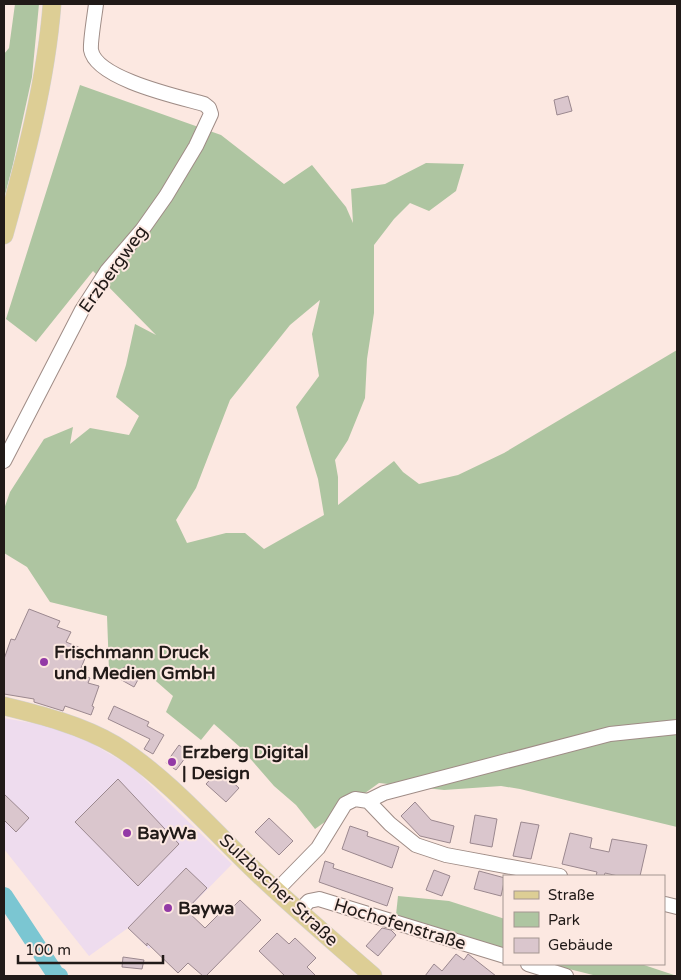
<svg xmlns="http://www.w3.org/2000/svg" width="681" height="980" viewBox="0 0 681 980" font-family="'Varela Round',sans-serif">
  <rect width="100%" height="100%" fill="#fce8e1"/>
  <polygon fill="#eedcee" points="4,718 48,726 91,743 132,767 232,864 149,949 128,928 89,956 4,849"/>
  <g fill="#aec5a1" fill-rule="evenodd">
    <polygon points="15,4 39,4 32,77 13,164 4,199 4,54 9,48"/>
    <path d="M 80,85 L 221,135 L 284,184 L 312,165 L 346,207 L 353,223 L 351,189 L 385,184 L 426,163 L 464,164 L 456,191 L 429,211 L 410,203 L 394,219 L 374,245 L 374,313 L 367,359 L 365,398 L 348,440 L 335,460 L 338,477 L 338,505 L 394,461 L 403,472 L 419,484 L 458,475 L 504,453 L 677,350 L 677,827 L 520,789 L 501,786 L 444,790 L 379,783 L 315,829 L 296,805 L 274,786 L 241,748 L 214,724 L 201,740 L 166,712 L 173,696 L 141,668 L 109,670 L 107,616 L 50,602 L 27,567 L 4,553 L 4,509 L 10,492 L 44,439 L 73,427 L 70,444 L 90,428 L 129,435 L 139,416 L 116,397 L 126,365 L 135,324 L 156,335 L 93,271 L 36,342 L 6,319 ZM 320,300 L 312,334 L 319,376 L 296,407 L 318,479 L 324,515 L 264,549 L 245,533 L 226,533 L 187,543 L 176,520 L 196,488 L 230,400 L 290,325 Z"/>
    <polygon points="398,896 449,901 505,919 505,952 475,944 396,915"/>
    <polygon points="549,964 641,964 677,976 597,976"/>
  </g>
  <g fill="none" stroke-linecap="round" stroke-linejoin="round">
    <polyline stroke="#7bc6d2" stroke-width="18" points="4,896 56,975 59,976"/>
  </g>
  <g fill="#dac6cd" stroke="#9b888f">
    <polygon points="568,96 572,111 557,115 554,100"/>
    <polygon points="29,609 60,621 57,627 71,632 66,642 88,651 81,668 88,670 85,676 90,678 88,683 99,686 92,706 94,707 91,715 65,706 63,711 34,702 34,699 4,694 4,659 11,639 15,640"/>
    <polygon points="124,667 140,676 134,687 118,678"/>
    <polygon points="114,706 149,722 147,726 164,735 153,754 144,749 150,739 108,719"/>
    <polygon points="179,745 189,753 176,770 166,763"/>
    <polygon points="219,770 239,788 226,802 206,784"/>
    <polygon points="118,779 179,844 138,886 75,822"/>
    <polygon points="4,794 29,818 16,832 4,820"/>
    <polygon points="415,802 431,820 454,826 450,843 420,836 401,816"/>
    <polygon points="475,815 497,819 492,847 470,843"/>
    <polygon points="269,818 293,841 279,855 255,832"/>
    <polygon points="521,822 539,825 531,859 513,856"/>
    <polygon points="350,826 368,832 367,836 399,847 392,868 342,849"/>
    <polygon points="570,833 592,838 590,848 609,852 612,839 647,845 640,876 618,876 605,873 604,876 596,876 597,872 562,864"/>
    <polygon points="325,861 334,864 333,868 393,888 387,906 319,882"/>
    <polygon points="186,868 207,888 186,910 205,928 225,908 228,912 240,900 261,920 206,976 203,976 188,963 178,973 147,943 147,946 128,928"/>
    <polygon points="434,870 450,876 442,896 426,890"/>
    <polygon points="479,871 505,878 501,896 474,889"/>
    <polygon points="382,928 391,930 396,935 378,956 366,946"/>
    <polygon points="277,933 289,944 295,938 316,958 307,967 316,976 285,976 259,951"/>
    <polygon points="456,954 464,960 468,954 496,976 425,976 434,964 442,971"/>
    <polygon points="123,957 144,960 142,969 122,967"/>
  </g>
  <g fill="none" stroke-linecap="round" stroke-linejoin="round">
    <g stroke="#9f8c86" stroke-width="16">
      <g id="minor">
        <path d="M 4,461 L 82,310 L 107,271 L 142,230 L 166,196 L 196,146 L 211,114 L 209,108 L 204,104 C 179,97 96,79 91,50 C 90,42 95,13 96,4"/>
        <polyline points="368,801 384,793 610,734 677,727"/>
        <polyline points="276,891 318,848 345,804 355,799 368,801 390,824 416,845 446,855 560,876"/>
        <polyline points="665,904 677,907"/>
        <polyline points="299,911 309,901 319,899 505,956"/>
        <polyline points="528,964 566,976"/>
      </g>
    </g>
    <g stroke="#d3d1d1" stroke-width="19">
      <g id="major">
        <path d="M 4,235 C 25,160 46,82 52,4"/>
        <path d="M 4,706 C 41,715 81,725 115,745 C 163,774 210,827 251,867 C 290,905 332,940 373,976"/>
      </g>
    </g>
    <use href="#minor" stroke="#fff" stroke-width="14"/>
    <use href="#major" stroke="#ddce95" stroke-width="18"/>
  </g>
  <g fill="#933aa6" stroke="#fce8e1" stroke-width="2">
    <circle cx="44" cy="662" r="5"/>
    <circle cx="172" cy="762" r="5"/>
    <circle cx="127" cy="833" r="5"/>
    <circle cx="168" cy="908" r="5"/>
  </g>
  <g text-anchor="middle" stroke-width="4" stroke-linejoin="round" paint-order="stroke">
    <g font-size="18" fill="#211a18" stroke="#fce8e1">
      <text transform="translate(113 269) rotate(-54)" y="6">Erzbergweg</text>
      <text transform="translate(279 890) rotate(43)" y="6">Sulzbacher Straße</text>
      <text transform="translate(400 924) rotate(17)" y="6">Hochofenstraße</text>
    </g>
    <g font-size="18" font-weight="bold" fill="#211a18" stroke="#fce8e1" text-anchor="start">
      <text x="54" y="658">Frischmann Druck<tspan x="54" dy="21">und Medien GmbH</tspan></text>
      <text x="182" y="758">Erzberg Digital<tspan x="182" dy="21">| Design</tspan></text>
      <text x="137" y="839">BayWa</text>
      <text x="178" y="914">Baywa</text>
    </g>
  </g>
  <rect width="681" height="980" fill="none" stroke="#211a18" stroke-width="10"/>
  <rect x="503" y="875" width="162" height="90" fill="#fce8e1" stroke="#a49691"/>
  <rect x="514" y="891" width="25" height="8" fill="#ddce95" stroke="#a49691"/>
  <text x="548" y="900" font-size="15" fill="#211a18">Straße</text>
  <rect x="514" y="912" width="25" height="15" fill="#aec5a1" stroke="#a49691"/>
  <text x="548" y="925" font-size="15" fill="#211a18">Park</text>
  <rect x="514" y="938" width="25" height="15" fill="#dac6cd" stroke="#a49691"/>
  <text x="548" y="950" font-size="15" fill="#211a18">Gebäude</text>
  <path d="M18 955v8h145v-8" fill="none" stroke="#211a18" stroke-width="2.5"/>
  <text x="25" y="955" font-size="15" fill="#211a18" stroke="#fce8e1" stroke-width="4" paint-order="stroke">100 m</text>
</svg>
